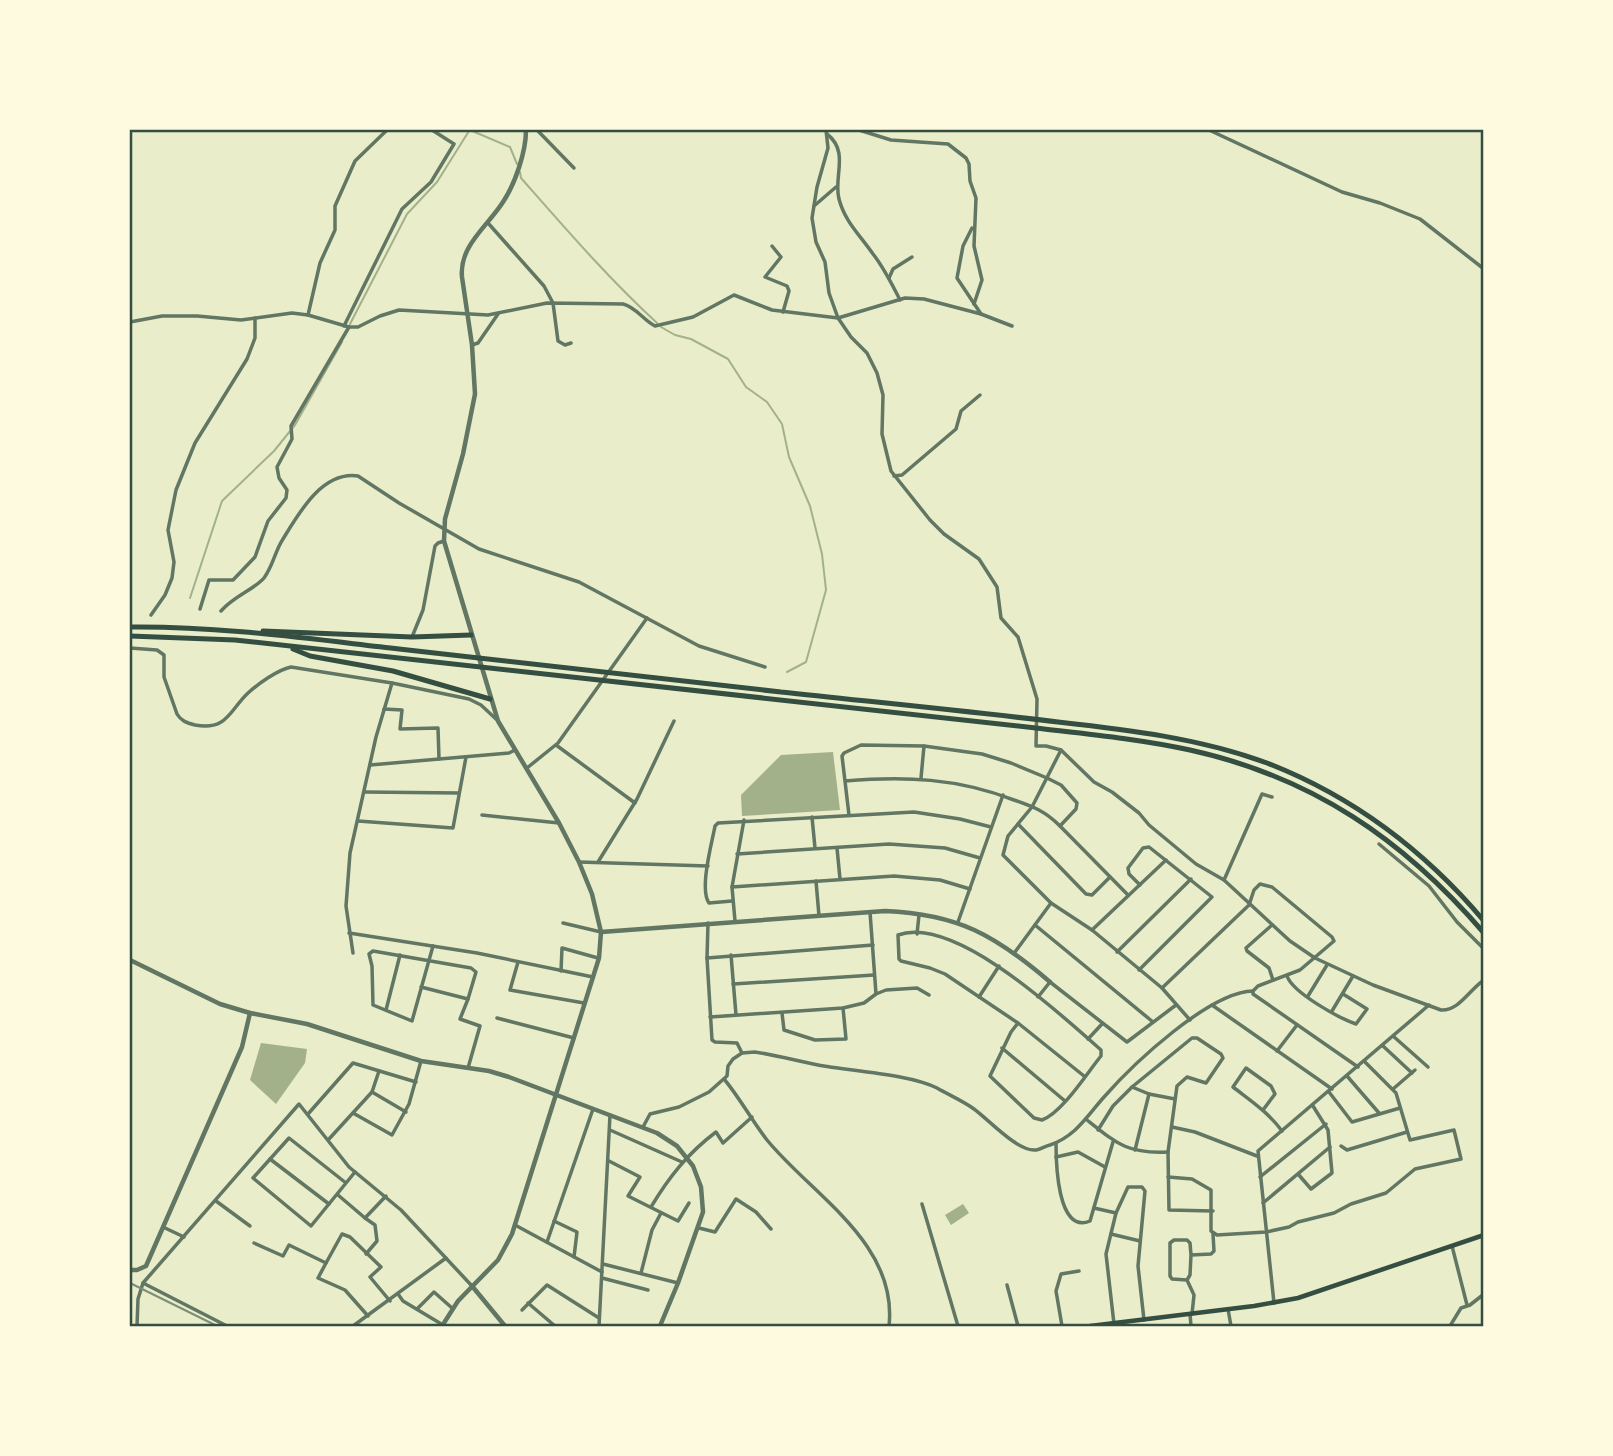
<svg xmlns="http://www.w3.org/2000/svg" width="1613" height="1456" viewBox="0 0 1613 1456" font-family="Spectral,serif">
  <rect width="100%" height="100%" fill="#e9edc9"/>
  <g fill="#a3b18a">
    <polygon points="833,752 840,810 742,816 741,795 781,755"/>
    <polygon points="261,1043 307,1049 305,1063 276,1104 250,1080"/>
    <polygon points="963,1204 969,1213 951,1225 945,1215"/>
  </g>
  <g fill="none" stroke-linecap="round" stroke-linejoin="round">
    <g stroke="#a3b18a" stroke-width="2">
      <polyline points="470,130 510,147 517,164"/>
      <path d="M 520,172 L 521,178 C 565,228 608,278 657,323"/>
      <polyline points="350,324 407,214 437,182 469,131"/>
      <polyline points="661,327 675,335 691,339 728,359 746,387 767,402 782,424 789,457 810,506 822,554 826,590 806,662 787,672"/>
      <polyline points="190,598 222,501 274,451 295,425 342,342"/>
    </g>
    <g stroke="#617663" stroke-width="3.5">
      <polyline points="537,130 574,168"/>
      <path d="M 826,130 L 828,148 L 817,187 L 812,218 L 816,242 L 825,262 L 829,293 L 838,318 L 851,337 L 867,353 L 877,373 L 883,395 L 882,434 L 891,471 L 930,520 L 944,534 L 979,559 L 997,587 L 1001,618 L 1018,637 L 1037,699 L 1036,746 L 1046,746 L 1061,750 L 1094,782 L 1112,792 L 1139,813 L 1149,825 L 1196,864 L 1224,880 L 1290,941 L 1315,958 L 1373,985 L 1441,1010 C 1459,1011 1469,990 1484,980"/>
      <polyline points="859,130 891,140 948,144 966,158 969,164 970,181 976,198 974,246 982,280 974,304"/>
      <polyline points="1209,130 1342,192 1380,203 1420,219 1484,269"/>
      <path d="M 827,134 C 850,152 833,177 839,199 C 845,222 860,235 873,254 C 884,268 892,284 900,300"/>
      <polyline points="814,206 836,187"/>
      <polyline points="488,223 544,286 553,303 558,341 565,345 571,343"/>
      <polyline points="972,228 963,246 957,278 981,314"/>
      <polyline points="772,246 781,257 765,277 787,286 789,291 783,312"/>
      <polyline points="889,278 893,269 912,257"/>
      <polyline points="308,315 320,263 335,230 335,206 355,161 387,130"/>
      <path d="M 130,322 L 162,316 L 197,316 L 241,320 L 292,313 L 308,315 L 349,327 L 358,327 L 380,316 L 399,310 L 488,315 L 547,303 L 623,304 C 636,307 643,320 655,326 L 693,317 L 734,295 L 772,310 L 838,318 L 905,298 L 924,299 L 981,314 L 1012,326"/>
      <polyline points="344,326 402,209 431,182 454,144 432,130"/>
      <polyline points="472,345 478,343 498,314"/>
      <polyline points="894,476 902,475 956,429 961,411 980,395"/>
      <polyline points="200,609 209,580 233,580 255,557 268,521 286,498 287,490 279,478 277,467 292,439 291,426 349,327"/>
      <path d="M 221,611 C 234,596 255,589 264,578 C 273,566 275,551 283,539 C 299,513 322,471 358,476 L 399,503 L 479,549 L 579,582 L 699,646 L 765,667"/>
      <polyline points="151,615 165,595 172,578 174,562 168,530 176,490 195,443 247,359 255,338 255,318"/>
      <polyline points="412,637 423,610 435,546 438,543 444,541"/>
      <path d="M 130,648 L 157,650 L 164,655 L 164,677 L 177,714 C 181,721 187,723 195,725 C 227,731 229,711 248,693 C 258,684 277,670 291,667 L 392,683 L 469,699 L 481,705 L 496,719"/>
      <polyline points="384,709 402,710 400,729 438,728 439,759"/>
      <polyline points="556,745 635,803"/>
      <polyline points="1061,750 1032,807 1008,836 1003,855 1051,903 1092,930 1162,988 1190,1020"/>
      <polyline points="370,765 509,753 515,750"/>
      <polyline points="527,768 558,743 647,618"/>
      <polyline points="921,778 924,746"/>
      <path d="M 845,781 C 905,776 957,778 1014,800 C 1034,807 1045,811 1060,826 L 1076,809 L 1077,803 L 1061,785 L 1047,778 L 1011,763 L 982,754 L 924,746 L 861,745 L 844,753 L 842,756 L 849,815"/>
      <polyline points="364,792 459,793"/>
      <polyline points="482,815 559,823"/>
      <polyline points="812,817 815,848"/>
      <polyline points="358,821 453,828 466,757"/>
      <polyline points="1018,824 1086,894 1092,895 1110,877"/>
      <polyline points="1060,826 1128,895"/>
      <polyline points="1379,844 1429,886 1457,922 1484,949"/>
      <polyline points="837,848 840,879"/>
      <polyline points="737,854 889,844 945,848 980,858"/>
      <polyline points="579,862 708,866"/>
      <polyline points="598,862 637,799 674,721"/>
      <polyline points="1224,880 1262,794 1272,797"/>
      <polyline points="816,881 819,916"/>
      <polyline points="732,887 894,876 940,880 970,889"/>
      <path d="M 732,901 L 709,903 C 699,889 712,843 715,826 L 718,823 L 914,812 L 960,819 L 991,827"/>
      <polyline points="870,912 876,994"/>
      <polyline points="735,921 732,887 744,820"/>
      <polyline points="958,922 1003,795"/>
      <polyline points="563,923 601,932"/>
      <polyline points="708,923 707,958 712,1040 715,1042 737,1043 742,1053"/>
      <polyline points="1035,925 1153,1022"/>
      <polyline points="1272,925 1246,948 1247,951 1269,968 1273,980"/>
      <polyline points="1092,930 1166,860"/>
      <polyline points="349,933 477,953 593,977"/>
      <polyline points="917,934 919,915"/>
      <polyline points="1015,952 1051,903"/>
      <polyline points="1117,952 1191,879"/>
      <polyline points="353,953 346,906 350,853 376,737 392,683"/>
      <polyline points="731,955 736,1015"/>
      <polyline points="707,958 873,945"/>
      <polyline points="518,962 510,990 584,1003"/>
      <polyline points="1139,970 1212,897 1149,847 1143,848 1128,868 1129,874 1140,885"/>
      <polyline points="561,971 562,948 598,958"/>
      <path d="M 1287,976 C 1293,993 1339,1018 1356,1024 L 1367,1009 L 1343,994"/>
      <polyline points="733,984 874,975"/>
      <polyline points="421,987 468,999 476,972 471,968 373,951 369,954 372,966 373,1005 412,1021 433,946"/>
      <polyline points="1162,988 1249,905 1254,890 1260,884 1272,887 1332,937 1334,941 1300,970 1258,986 1253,991 1253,994 1358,1067"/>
      <polyline points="1308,996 1327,965"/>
      <polyline points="979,997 999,966"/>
      <polyline points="1038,997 1050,982 1127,1042 1176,1005"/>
      <polyline points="1212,1005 1332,1089"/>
      <polyline points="386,1010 400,955"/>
      <polyline points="1332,1011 1353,976"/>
      <polyline points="782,1013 784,1030 815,1040 846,1039 843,1008"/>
      <polyline points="710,1017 843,1008 864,1003 876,994 886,990 917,988 929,995"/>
      <polyline points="497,1018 574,1038"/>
      <path d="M 1018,1023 L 1011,1032 L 990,1076 L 1034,1118 L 1042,1120 C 1062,1113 1087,1073 1101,1056 L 1101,1050 C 1060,1014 955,915 898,935 L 899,959 L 901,961 L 930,968 L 945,974 L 1018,1023 L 1084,1076"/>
      <polyline points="1393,1036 1428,1067"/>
      <polyline points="1088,1039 1102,1024"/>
      <polyline points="1383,1046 1412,1073"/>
      <polyline points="1002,1048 1065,1101"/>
      <polyline points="1277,1051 1297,1025"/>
      <polyline points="468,1068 480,1026 460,1019 468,999"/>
      <polyline points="1347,1076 1379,1113"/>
      <path d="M 724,1079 C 740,1098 752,1121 767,1140 C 813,1196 898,1243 889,1326"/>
      <polyline points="1132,1087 1149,1094 1175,1099"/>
      <polyline points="1393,1089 1415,1070"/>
      <polyline points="372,1092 406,1112"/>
      <polyline points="1329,1092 1352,1122 1400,1108"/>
      <path d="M 1263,1110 L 1275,1094 L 1271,1086 L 1246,1068 L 1233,1087 C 1251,1101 1268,1112 1282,1131"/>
      <polyline points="353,1113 392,1135 409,1104 421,1061"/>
      <polyline points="308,1114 353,1063 416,1082"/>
      <path d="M 1087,1120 C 1117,1144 1128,1154 1168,1152"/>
      <path d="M 643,1127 L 650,1114 L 679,1107 L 709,1092 L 727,1076 L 728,1066 L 733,1059 L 742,1053 L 755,1052 C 776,1055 797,1061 818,1065 C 850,1071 909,1074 937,1088 C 949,1095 963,1101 974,1109 C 989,1120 1017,1151 1035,1150 C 1039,1150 1045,1146 1050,1145 C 1076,1136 1087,1116 1104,1097 C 1133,1064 1209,992 1253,991"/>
      <polyline points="1172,1127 1195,1132 1257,1156"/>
      <polyline points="610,1130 682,1162"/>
      <polyline points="1098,1130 1113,1106 1132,1087 1192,1038 1197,1038 1221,1054 1223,1058 1206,1083 1187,1077 1177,1086 1168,1152 1169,1210 1213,1211"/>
      <polyline points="329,1139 372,1092 379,1071"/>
      <path d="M 1056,1143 C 1056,1161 1057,1235 1090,1221 L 1113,1142"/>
      <polyline points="1341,1146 1347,1150 1407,1132"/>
      <polyline points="1135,1150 1149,1094"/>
      <polyline points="1056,1157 1078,1152 1105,1167"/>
      <polyline points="270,1159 329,1204"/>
      <polyline points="609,1161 640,1177 628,1196 678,1221 689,1203"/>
      <polyline points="1298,1174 1311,1189 1332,1173 1328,1130 1313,1106"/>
      <polyline points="1168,1177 1192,1179 1211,1190 1211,1231 1217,1235 1266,1232 1289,1227 1298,1222 1334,1213 1351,1204 1386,1193 1415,1169 1461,1159 1454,1130 1410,1140 1396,1093 1364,1061"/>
      <polyline points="1260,1177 1326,1124"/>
      <polyline points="346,1183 289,1138 253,1178 311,1226 355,1172"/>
      <polyline points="338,1195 365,1218 386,1196"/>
      <polyline points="216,1201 250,1226"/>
      <polyline points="1263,1203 1330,1147"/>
      <polyline points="922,1204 958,1326"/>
      <path d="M 651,1207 C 669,1177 688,1153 716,1132 L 723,1143 L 752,1117"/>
      <polyline points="1094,1208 1116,1213"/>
      <polyline points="365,1218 375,1225 377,1241 366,1254"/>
      <polyline points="554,1221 577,1232 574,1257"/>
      <polyline points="515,1225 602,1272"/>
      <polyline points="163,1227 184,1237"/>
      <polyline points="699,1228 715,1232 736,1199 756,1212 771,1229"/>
      <polyline points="1111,1234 1140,1241"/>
      <polyline points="547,1242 593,1109"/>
      <polyline points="254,1243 283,1256 289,1245 326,1263 342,1234 350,1237 381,1267 370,1277 390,1301"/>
      <polyline points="1452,1246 1467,1305"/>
      <polyline points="1191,1255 1190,1243 1187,1240 1174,1240 1170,1243 1170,1276 1172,1279 1187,1280 1190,1275 1191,1255 1211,1254 1214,1251 1213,1234"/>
      <polyline points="326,1263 318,1278 345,1290 368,1316"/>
      <polyline points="603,1264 678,1283"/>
      <polyline points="641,1273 652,1230 661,1213"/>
      <polyline points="602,1278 648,1290"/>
      <polyline points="1187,1280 1194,1295 1192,1314"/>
      <polyline points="143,1283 227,1326"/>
      <polyline points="1007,1285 1018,1326"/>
      <polyline points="398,1294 403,1301 443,1325"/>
      <polyline points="528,1303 555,1326"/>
      <polyline points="1274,1303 1258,1151 1429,1005"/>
      <polyline points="417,1309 434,1292 452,1308"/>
      <polyline points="1228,1309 1231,1326"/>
      <polyline points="522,1310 547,1285 599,1318"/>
      <polyline points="1190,1314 1191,1326"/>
      <polyline points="1114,1324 1106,1254 1116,1213 1128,1187 1142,1187 1145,1191 1138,1266 1144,1320"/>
      <polyline points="137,1326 138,1299 143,1283 299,1104 349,1167 401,1210 472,1286"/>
      <polyline points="353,1326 446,1258"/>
      <polyline points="599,1326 610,1115"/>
      <polyline points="1062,1326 1056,1291 1061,1274 1079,1271"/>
      <polyline points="1450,1326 1461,1308 1470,1305 1484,1294"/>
    </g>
    <g stroke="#617663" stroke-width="4.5">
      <path d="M 601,932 L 885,911 C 958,914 995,935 1050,982"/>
      <polyline points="130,960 220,1004 250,1013 307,1024 421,1061 489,1071 509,1077 657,1133 677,1146 693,1166 701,1187 703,1212 678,1283 660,1326"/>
      <polyline points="130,1270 137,1270 146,1266 242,1047 250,1013"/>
      <polyline points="472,1286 505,1326"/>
      <path d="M 442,1326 L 458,1301 L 498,1260 L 512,1234 L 599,958 L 601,932 L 592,894 L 579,862 L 559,823 L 498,721 L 444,541 L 445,519 L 463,454 L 475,394 L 472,345 L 462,277 C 459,246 487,227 503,202 C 515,184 526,152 526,130"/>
    </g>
    <polyline stroke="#344e41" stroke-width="4.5" points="1090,1326 1254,1306 1298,1298 1484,1235"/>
    <g stroke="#344e41" stroke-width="5">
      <path d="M 130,627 C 220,626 310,639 399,649 C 527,664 654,678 781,692 C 874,702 966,711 1058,722 C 1129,730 1199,738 1267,763 C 1352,796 1425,851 1484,921"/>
      <polyline points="263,631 412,637 471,635"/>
      <path d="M 130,636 L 235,640 L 1036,728 C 1087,734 1139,739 1190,750 C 1312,777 1403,839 1484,933"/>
      <polyline points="293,649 310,656 393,671 490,699"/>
    </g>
    <polyline stroke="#7c8e77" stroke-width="2" points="130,1283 217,1326"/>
  </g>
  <rect width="1613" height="1456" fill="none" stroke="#fefae0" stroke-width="262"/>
  <rect x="131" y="131" width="1351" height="1194" fill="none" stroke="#344e41" stroke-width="2.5"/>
</svg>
